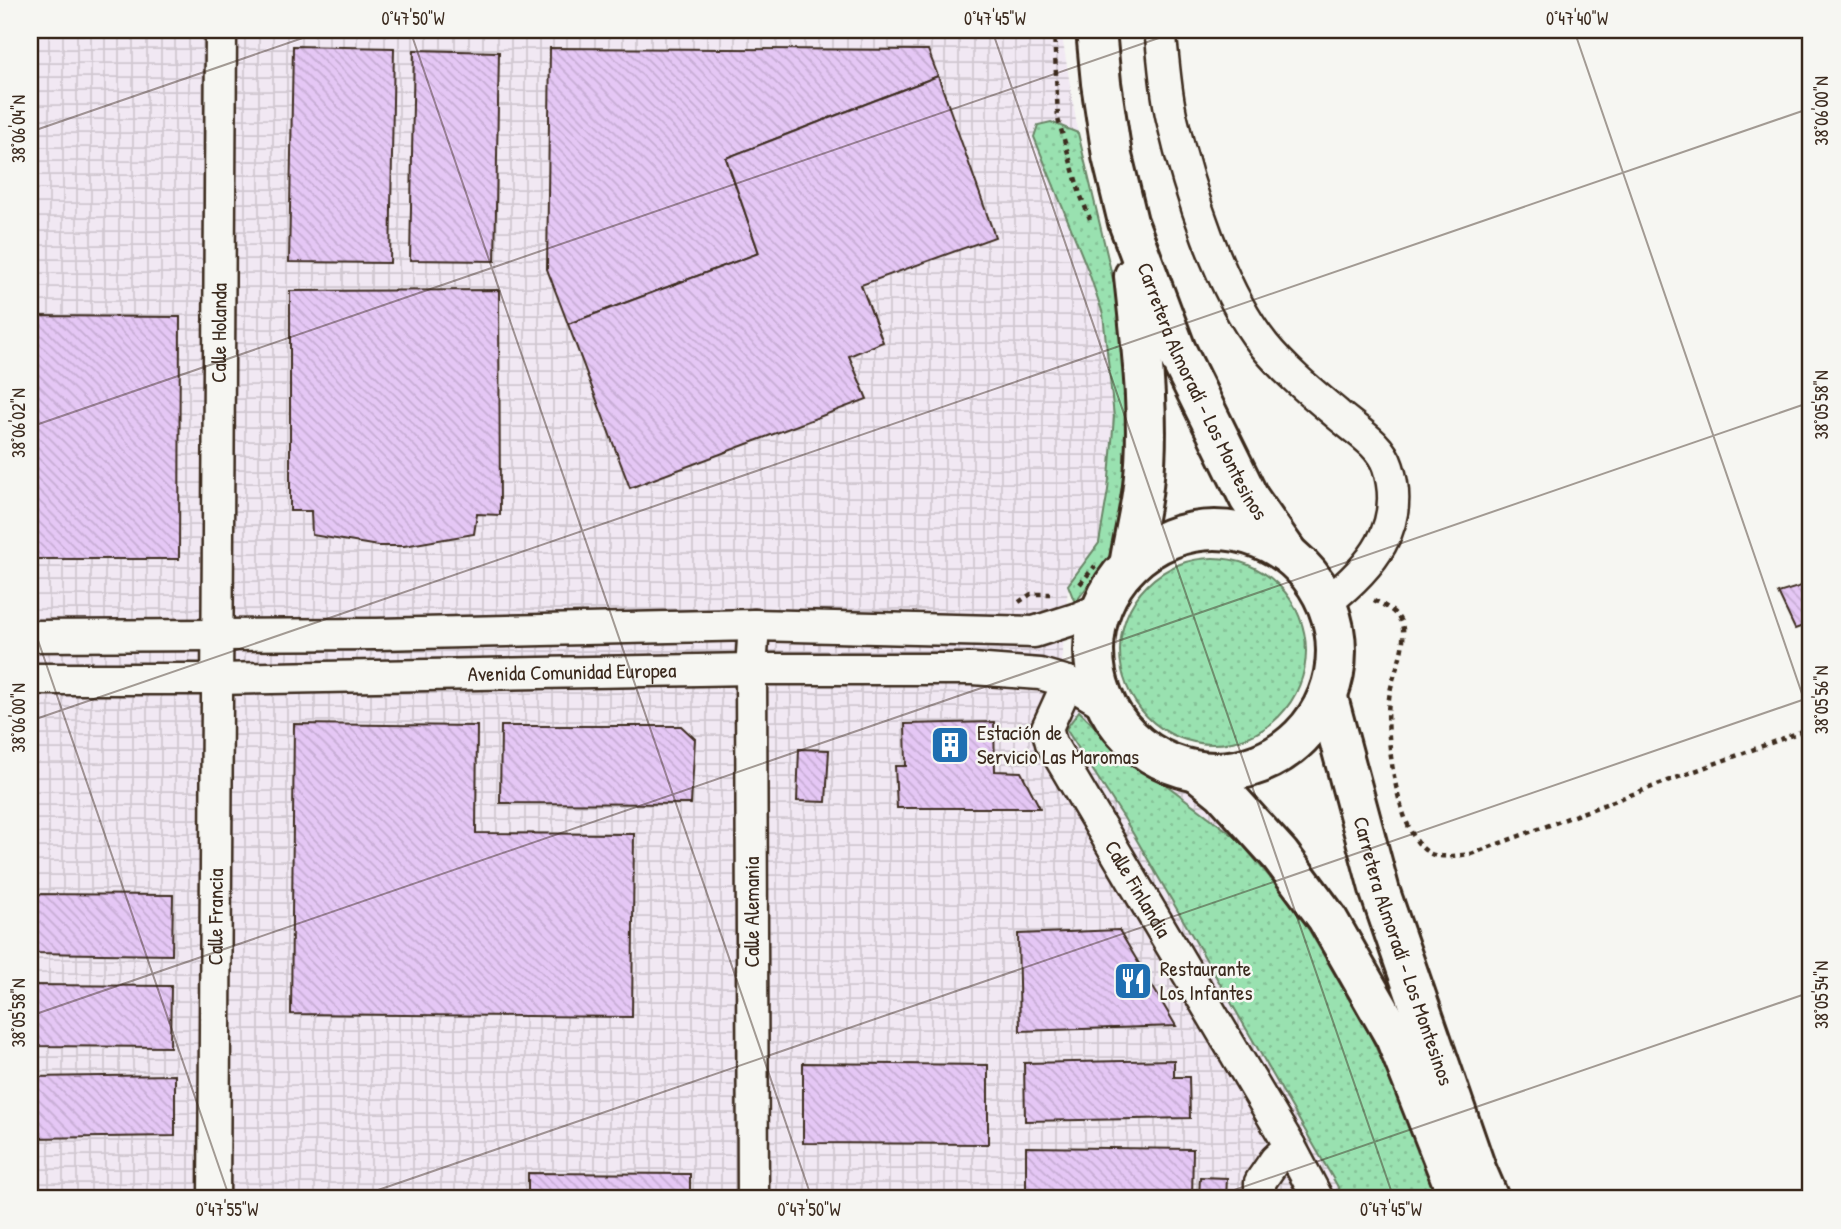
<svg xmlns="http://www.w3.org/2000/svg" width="1841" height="1229" viewBox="0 0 1841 1229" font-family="'Patrick Hand',sans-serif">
  <defs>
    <pattern id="industrial-grid" width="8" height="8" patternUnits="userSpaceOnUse" patternTransform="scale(1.75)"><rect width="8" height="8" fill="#f1e8f3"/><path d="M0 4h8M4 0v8" fill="none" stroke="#d0c7d0"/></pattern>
    <pattern id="green-dots" width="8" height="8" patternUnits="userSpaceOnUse" patternTransform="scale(1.75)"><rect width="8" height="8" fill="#99e1b0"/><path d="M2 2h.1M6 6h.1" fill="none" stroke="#85c197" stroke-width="1.8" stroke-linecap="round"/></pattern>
    <pattern id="building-back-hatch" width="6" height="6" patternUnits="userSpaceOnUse" patternTransform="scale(1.75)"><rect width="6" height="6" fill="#e5c7f5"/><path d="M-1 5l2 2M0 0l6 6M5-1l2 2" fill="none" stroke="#c5abd2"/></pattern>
  </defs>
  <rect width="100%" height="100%" fill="#f6f6f2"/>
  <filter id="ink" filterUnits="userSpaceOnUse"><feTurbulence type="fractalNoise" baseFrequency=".0143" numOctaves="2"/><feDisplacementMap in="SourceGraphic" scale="14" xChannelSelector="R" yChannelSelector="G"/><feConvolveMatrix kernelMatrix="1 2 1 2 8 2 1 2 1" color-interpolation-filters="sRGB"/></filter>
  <g filter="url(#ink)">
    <polygon fill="url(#industrial-grid)" points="30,30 1061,30 1078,133 1121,313 1117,547 1075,603 1068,587 1062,660 1107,727 1241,832 1315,934 1380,1047 1443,1199 30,1199"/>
    <g fill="url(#green-dots)" stroke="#6a8667" stroke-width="2">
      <polygon points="997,30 1061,30 1061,37"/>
      <polygon points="1051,122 1078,133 1121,313 1131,454 1117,547 1075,603 1068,585 1099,543 1108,490 1114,417 1103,314 1088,270 1034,137 1038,125"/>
      <circle cx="1213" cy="651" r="93"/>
      <polygon points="1079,711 1112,744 1238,839 1298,911 1371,1037 1392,1082 1439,1199 1345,1199 1124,818 1066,729"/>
    </g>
    <g fill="url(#building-back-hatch)" stroke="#3b2a1e" stroke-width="2">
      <polygon points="293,46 394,48 390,263 289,262"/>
      <polygon points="550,48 928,50 938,76 726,158 759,253 568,324 547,269"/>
      <polygon points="414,50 499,52 495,261 410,260"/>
      <polygon points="938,76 995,237 861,285 883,342 849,356 867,399 630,488 568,324 759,253 726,158"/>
      <polygon points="499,290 500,515 477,514 474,534 404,546 378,546 312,535 311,511 290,511 290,291"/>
      <polygon points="30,316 180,317 179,559 30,559"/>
      <polygon points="1811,583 1811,623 1795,629 1778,593"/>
      <polygon points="994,722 995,771 1021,772 1040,808 897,808 895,766 906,766 905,724"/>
      <polygon points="294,724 477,726 476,833 634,834 632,1017 291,1014"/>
      <polygon points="501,726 681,726 695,739 691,804 500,803"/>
      <polygon points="799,749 829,750 826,802 797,801"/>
      <polygon points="30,894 173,895 172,955 30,953"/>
      <polygon points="1119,930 1176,1026 1020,1031 1018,934"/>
      <polygon points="30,985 171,986 170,1047 30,1046"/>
      <polygon points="1174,1060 1174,1077 1189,1077 1190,1118 1025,1121 1024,1063"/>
      <polygon points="803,1063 988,1065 988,1144 803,1143"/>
      <polygon points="175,1075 175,1136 30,1138 30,1077"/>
      <polygon points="1026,1147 1193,1149 1192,1199 1026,1199"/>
      <polygon points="528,1173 690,1174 690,1199 528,1199"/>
      <polygon points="1200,1177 1227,1178 1226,1199 1199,1199"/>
    </g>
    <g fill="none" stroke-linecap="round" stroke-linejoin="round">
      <g stroke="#3b2a1e" stroke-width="35">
        <g id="minor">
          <path d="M 1160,30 C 1164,59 1165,90 1172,119 C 1188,188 1220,290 1264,345 C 1285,371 1312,393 1337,414 C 1354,429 1381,444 1388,467 C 1407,526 1371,568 1327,602"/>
          <polyline points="30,636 377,634 754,625 1034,632 1078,618 1102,608"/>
          <path id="s1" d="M 30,679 L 217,679 L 751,669 L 973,669 L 1040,674 L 1068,682 L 1106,705"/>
          <path id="s2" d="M 1068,682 L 1047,728 L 1051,743 L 1290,1146 L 1318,1199"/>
          <path id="s3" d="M 214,1199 L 221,30"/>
          <polyline points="753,1199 751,669 754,625"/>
          <polyline points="1260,1199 1260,1182 1275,1160 1290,1146"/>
        </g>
      </g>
      <g stroke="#3b2a1e" stroke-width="44">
        <g id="secondary">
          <path id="s4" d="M 1096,30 L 1101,83 L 1112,156 L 1128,222 L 1176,350 L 1249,498 L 1286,551"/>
          <circle cx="1215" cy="651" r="121"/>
          <path d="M 1129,566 C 1133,539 1140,513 1143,486 C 1151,419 1141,343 1134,276"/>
          <path id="s5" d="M 1328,698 L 1380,892 L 1476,1169 L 1489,1199"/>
          <polyline points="1197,771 1223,792 1280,855 1327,918 1395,1037 1459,1199"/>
        </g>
      </g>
      <g stroke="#3b2a1e" stroke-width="4.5" stroke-dasharray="5 5" stroke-linecap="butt">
        <polyline points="1054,30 1058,119 1080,194 1090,219"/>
        <polyline points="1080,584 1095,566"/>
        <path d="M 1374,600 C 1387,607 1401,614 1403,629 C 1405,652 1394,671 1390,692 C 1383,726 1396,844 1434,855 C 1445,858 1460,855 1471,854 L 1811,728"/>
        <polyline points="1019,602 1031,594 1050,594"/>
        <polyline points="1094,760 1118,756 1163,770"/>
      </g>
      <use href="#minor" stroke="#f6f6f2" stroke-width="30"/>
      <use href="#secondary" stroke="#f6f6f2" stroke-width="38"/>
    </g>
  </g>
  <path fill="none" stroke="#3b2a1e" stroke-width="2" stroke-opacity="0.45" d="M 410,30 L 812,1199M 992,30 L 1394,1199M 1574,30 L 1811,720M 30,132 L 326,30M 30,427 L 1182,30M 30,617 L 230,1199M 30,721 L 1811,108M 30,1016 L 1811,402M 352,1199 L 1811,697M 1208,1199 L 1811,992"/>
  <defs>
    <g id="building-square" transform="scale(2.0125)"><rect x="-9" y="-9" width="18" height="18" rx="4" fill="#1f6fb2" stroke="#f6f6f2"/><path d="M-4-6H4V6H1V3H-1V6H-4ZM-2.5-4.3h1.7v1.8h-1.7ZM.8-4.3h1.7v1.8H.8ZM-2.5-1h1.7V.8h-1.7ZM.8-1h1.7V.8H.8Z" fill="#fff"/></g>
    <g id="restaurant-square" transform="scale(2.0125)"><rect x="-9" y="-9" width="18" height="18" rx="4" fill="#1f6fb2" stroke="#f6f6f2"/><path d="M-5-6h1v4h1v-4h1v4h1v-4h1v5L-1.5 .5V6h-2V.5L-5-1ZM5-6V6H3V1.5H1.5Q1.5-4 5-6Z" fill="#fff"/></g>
  </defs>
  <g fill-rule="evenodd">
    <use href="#building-square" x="950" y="745"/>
    <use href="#restaurant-square" x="1133" y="981"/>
  </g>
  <g text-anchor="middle" stroke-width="5" stroke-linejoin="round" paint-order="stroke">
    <g font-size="21" fill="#3b2a1e" stroke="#f6f6f2">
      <text dy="7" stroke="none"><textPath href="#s3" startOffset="866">Calle Holanda</textPath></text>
      <text dy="7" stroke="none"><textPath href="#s4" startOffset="380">Carretera Almoradí - Los Montesinos</textPath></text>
      <text dy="7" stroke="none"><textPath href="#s1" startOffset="542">Avenida Comunidad Europea</textPath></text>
      <text dy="7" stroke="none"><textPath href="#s2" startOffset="236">Calle Finlandia</textPath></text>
      <text transform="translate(752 912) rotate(-90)" y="7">Calle Alemania</text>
      <text dy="7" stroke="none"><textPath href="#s3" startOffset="282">Calle Francia</textPath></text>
      <text dy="7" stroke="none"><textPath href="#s5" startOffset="264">Carretera Almoradí - Los Montesinos</textPath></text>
    </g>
    <g font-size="21" fill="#3b2a1e" stroke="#f6f6f2" text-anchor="start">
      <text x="977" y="740">Estación de<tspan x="977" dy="24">Servicio Las Maromas</tspan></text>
      <text x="1160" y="976">Restaurante<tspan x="1160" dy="24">Los Infantes</tspan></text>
    </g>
  </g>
  <rect width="1841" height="1229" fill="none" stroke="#f6f6f2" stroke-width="77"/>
  <rect x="38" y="38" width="1764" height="1152" fill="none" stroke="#3b2a1e" stroke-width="2.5"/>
  <g font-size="18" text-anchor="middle" fill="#3b2a1e">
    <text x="413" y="25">0°47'50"W</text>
    <text x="995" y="25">0°47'45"W</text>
    <text x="1577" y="25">0°47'40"W</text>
    <text transform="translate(1822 111) rotate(-90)" y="6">38°06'00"N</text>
    <text transform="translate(19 129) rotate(-90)" y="6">38°06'04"N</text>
    <text transform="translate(1822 405) rotate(-90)" y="6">38°05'58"N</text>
    <text transform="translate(19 423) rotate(-90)" y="6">38°06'02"N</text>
    <text transform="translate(1822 700) rotate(-90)" y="6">38°05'56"N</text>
    <text transform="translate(19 718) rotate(-90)" y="6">38°06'00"N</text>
    <text transform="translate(1822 995) rotate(-90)" y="6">38°05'54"N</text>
    <text transform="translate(19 1013) rotate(-90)" y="6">38°05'58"N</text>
    <text x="227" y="1216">0°47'55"W</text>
    <text x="809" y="1216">0°47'50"W</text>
    <text x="1391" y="1216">0°47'45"W</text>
  </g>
</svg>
